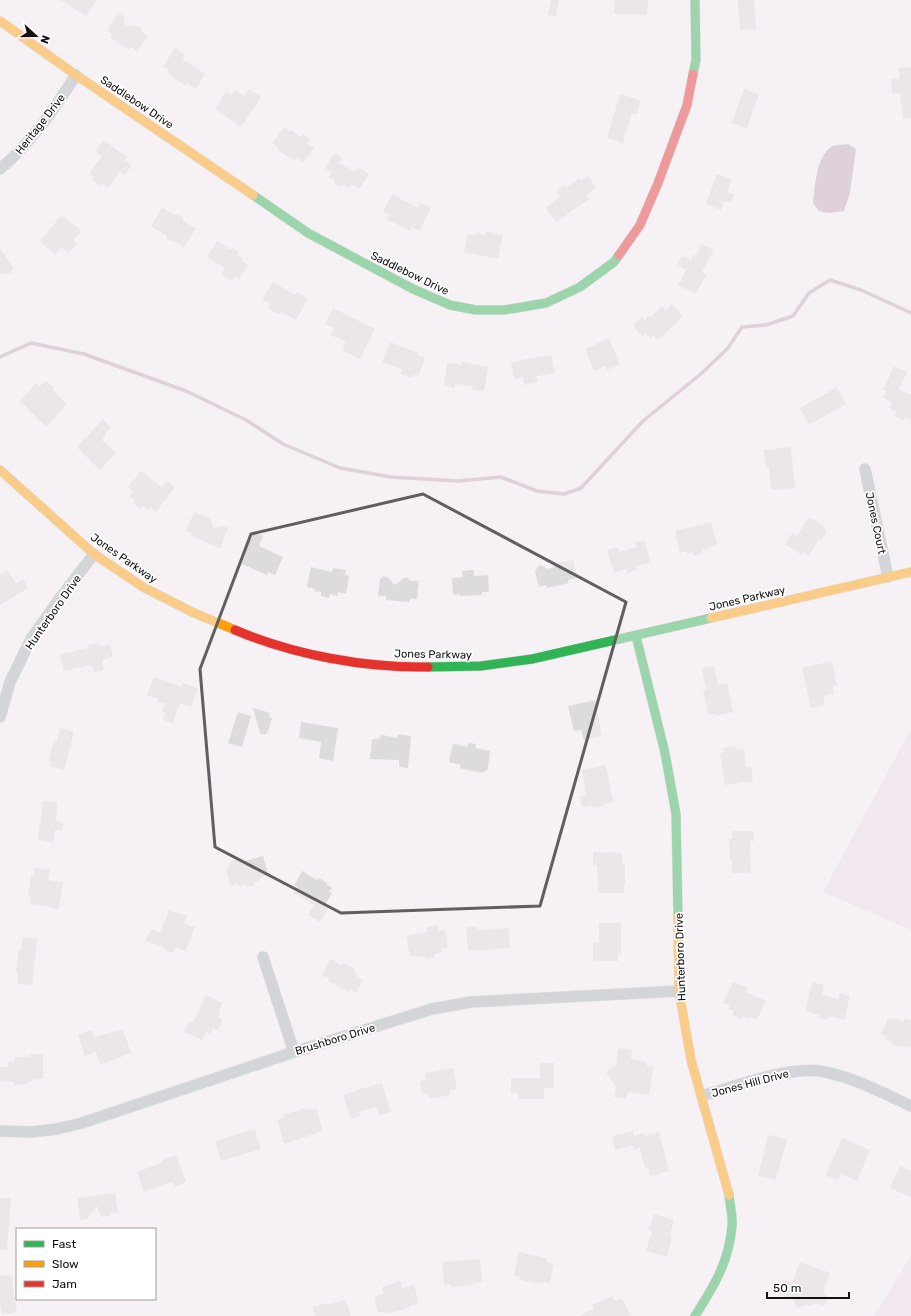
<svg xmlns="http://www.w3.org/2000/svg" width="911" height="1316" viewBox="0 0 911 1316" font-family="Rubik,sans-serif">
  <rect width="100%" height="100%" fill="#f6f1f4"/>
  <g fill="#eedee9">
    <polygon points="911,729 911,930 823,892"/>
    <polygon points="911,1256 911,1316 874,1316"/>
  </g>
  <path fill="#c1abba" d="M 848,144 L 856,149 L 850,193 L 844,211 L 829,213 L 819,211 L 813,203 C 815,186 816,155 833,146 C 837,144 844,145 848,144 Z"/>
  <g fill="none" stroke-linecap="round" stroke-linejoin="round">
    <polyline stroke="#c1abba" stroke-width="3.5" points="0,357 31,343 84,354 186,391 246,420 283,444 340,468 391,477 458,481 501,477 537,491 564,494 581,488 643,421 702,373 728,348 742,327 766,325 793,316 809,293 830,280 861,290 911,313"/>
  </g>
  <g fill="#dedbdc">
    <polygon points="61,0 97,0 86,16"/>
    <polygon points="551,0 559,0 556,16 548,15"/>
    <polygon points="615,0 648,0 647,15 614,14"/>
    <polygon points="738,0 754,0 756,29 740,30"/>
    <polygon points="120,13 124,16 125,26 138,26 141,28 141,31 148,36 137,52 131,47 129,50 110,37 112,34 107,30 116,16"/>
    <polygon points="175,48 185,55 182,59 205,74 196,89 187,83 185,85 167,73 169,70 163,66"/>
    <polygon points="911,67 911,118 903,119 900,93 892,93 891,79 900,79 899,68"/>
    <polygon points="249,89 261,97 241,127 215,109 226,92 231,95 235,90 244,96"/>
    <polygon points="744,89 759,94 747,128 732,123"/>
    <polygon points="620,94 641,101 636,115 632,113 623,143 607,138"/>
    <polygon points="284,127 290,132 291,130 301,137 303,134 310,140 307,143 314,148 303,163 297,158 294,161 278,150 279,148 272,143"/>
    <polygon points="103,140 127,157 125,160 132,165 125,175 120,171 108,188 102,183 101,186 92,180 94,177 89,174 102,156 95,151"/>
    <polygon points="334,153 343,158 339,163 355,172 358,167 369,174 359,189 351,184 349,188 342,185 341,187 334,183 335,181 329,177 332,173 325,169"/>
    <polygon points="717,174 732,179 727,192 734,194 731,203 724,201 721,210 706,204"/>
    <polygon points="588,176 596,188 586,196 589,199 556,222 546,208 560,197 556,191 564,185 566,188 579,178 581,181"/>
    <polygon points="392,194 418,208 420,203 431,208 419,231 412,227 410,231 387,219 389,214 383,211"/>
    <polygon points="162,207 175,215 179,214 183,217 183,221 196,229 184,247 174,241 170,241 167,239 167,236 151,226"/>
    <polygon points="61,215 78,228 80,230 79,234 73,241 77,244 69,253 61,247 55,254 40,242"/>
    <polygon points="486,231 503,235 498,259 464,252 468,234 475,235 476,233 485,235"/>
    <polygon points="217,241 230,250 232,247 239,252 237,255 243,258 242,261 248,265 239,279 235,277 232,281 221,274 225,268 207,257"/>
    <polygon points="702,244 714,250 702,272 707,274 696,294 678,285 686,270 677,265 682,255 691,260 694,254 696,255"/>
    <polygon points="0,248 13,267 12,272 8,274 0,273"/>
    <polygon points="273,282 295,295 297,292 308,299 296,320 281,312 279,315 268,308 270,304 262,299"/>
    <polygon points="672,304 683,316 658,340 654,335 651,339 645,333 642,336 633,326 642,317 645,320 649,315 651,317 662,306 666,310"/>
    <polygon points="333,308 375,329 360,359 342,350 346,342 331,335 334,328 325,324"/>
    <polygon points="609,338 620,365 607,370 606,366 594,371 585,349"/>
    <polygon points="390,342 418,353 417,355 425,358 418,376 414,374 412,378 400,374 402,369 382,362"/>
    <polygon points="551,355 555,373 537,376 538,382 524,385 523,377 514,379 511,362"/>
    <polygon points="462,362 488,367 484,391 472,390 473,386 455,384 455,388 444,386 447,363 462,365"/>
    <polygon points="894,366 907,372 899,389 911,395 911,420 905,417 904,421 894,416 896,412 889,408 892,402 883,398 887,391 883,390"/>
    <polygon points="46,381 54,388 52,390 67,404 46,427 20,401 36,383 40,386"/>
    <polygon points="837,387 846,404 809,425 800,408"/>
    <polygon points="103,419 111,427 105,434 106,435 102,440 116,453 100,470 77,447"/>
    <polygon points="791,447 795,488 771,490 769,467 766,468 764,450"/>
    <polygon points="141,471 162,487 167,481 175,487 156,512 150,507 148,510 143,506 140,509 133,503 135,500 130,496 133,492 128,487"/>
    <polygon points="194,512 210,518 213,528 224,526 228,528 220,549 191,535 192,533 186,530"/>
    <polygon points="809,517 825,527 827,532 821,541 818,540 809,556 804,552 802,555 785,544 792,533 797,536"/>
    <polygon points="711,522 717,544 708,547 708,549 702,550 703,553 694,556 693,552 687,554 686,551 680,553 675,531"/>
    <polygon points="254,532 263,536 259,546 283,557 275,575 268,572 267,575 242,564 246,553 243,551 248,540 250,541"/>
    <polygon points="644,540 651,562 636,566 637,570 627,573 626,569 614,573 607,550 618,547 619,552 637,547 635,542"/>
    <polygon points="573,560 577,578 568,580 569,583 547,588 546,585 539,587 535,572 538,566 541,565 547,569 554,567 557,563"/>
    <polygon points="311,567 332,572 333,568 346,570 345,575 349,576 346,594 338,592 338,596 330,594 329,598 321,596 321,592 315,591 315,589 307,587"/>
    <polygon points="8,570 16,584 23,579 28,588 0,605 0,575"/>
    <polygon points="474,570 474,576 488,575 489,592 482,592 482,595 460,596 460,594 453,595 452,578 463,577 462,571"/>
    <polygon points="383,576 387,577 395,585 404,578 408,578 411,581 419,581 417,599 410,599 409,602 386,600 386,596 378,596 380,579"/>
    <polygon points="99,643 100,646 110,644 113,657 102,660 104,670 94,673 92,665 64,671 60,654 89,648 88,645"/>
    <polygon points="832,661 837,685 833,686 834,694 823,696 825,705 811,708 802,668"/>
    <polygon points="714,666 718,685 727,683 733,712 716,716 715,714 708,715 703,690 706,690 702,668"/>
    <polygon points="154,677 182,687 183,683 198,688 191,707 180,703 173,723 163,720 166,713 162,712 165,704 157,702 158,699 147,695"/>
    <polygon points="595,700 602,736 584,740 581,730 574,731 568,706"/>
    <polygon points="253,708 270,713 269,717 272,718 268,732 265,735 260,733"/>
    <polygon points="238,712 251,716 242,747 228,743"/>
    <polygon points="301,722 338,728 333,761 319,758 321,742 299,738"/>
    <polygon points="60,728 74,732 64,770 50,766 51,762 49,761 54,740 57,741"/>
    <polygon points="398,734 411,736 408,768 399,767 399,760 370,759 372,739 378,739 382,735 397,738"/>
    <polygon points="468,743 476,744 475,748 490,751 488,769 482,773 460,768 461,765 449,762 453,744 467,747"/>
    <polygon points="736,746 737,750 744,749 746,767 751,767 753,781 725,785 720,753 724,753 723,748"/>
    <polygon points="606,765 613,802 603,804 604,806 593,808 592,805 582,807 580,797 586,796 582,770"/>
    <polygon points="43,801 58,803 56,821 63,822 62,831 55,830 53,842 38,840"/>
    <polygon points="732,831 753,831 754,841 750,841 751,873 732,873 732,861 730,861 729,839 732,839"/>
    <polygon points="593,852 622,853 622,863 625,863 625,886 624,886 624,893 598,893 597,865 593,865"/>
    <polygon points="263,856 268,875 260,878 261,880 254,882 255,885 246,887 246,884 239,886 238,883 231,886 226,869 230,867 229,862 240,858 241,862"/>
    <polygon points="35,868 50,870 48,880 63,882 59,909 49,908 49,906 30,904 31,898 28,897 31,876 34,876"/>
    <polygon points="302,871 317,880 319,878 327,883 326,884 332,888 329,892 332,893 325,905 329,907 320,922 308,915 314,905 293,893 297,887 294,886"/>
    <polygon points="169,910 187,916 184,923 195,927 186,951 176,947 173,953 165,950 165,948 146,941 151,929 160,933"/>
    <polygon points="599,923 621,923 621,953 618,953 618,961 593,961 593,943 599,943"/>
    <polygon points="438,925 439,931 445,930 448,947 441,949 441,953 434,954 435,957 425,959 425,956 417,957 417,955 410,956 406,936 427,932 426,927"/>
    <polygon points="477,926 477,930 509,928 510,948 468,951 466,927"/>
    <polygon points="23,937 37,939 32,985 17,984 18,973 16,973 19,950 21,951"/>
    <polygon points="330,959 342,965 343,963 355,969 354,972 357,974 356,976 363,980 356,993 350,989 348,992 328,981 329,978 322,975"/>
    <polygon points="733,982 748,988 746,992 766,1001 757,1020 750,1017 749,1019 742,1016 741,1019 732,1015 734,1011 728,1009 730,1006 723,1003"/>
    <polygon points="812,982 824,985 822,995 838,999 840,993 850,996 844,1020 828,1016 827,1020 818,1018 819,1015 805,1011"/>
    <polygon points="206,995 222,1003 219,1011 220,1012 218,1018 223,1020 218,1030 213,1028 211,1034 206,1032 202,1040 184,1032 189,1021 193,1023"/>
    <polygon points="888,1018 894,1020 895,1018 903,1022 905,1018 911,1021 911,1047 908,1046 907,1048 900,1045 899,1047 891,1044 892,1042 885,1039 886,1036 881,1034"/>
    <polygon points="123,1029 131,1053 100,1065 96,1052 85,1056 78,1035 91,1030 94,1037"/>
    <polygon points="618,1048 632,1050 631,1059 647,1062 647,1066 653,1067 649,1095 628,1092 626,1099 614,1097 616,1087 606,1072 616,1065"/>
    <polygon points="30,1054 43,1054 43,1079 33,1079 33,1081 28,1082 28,1084 13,1085 14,1082 0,1081 0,1067 8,1067 8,1062 15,1062 15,1057 30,1057"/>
    <polygon points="540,1063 554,1063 554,1088 544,1088 544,1099 519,1099 519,1093 511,1093 511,1078 540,1078"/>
    <polygon points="453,1068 457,1089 449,1090 450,1095 430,1099 429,1094 422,1095 420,1081 426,1080 425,1073"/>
    <polygon points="382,1083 391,1112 379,1116 376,1107 359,1112 361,1116 351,1119 343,1095 357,1091 357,1090"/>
    <polygon points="306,1108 307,1110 316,1108 323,1131 284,1144 277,1120 284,1118 283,1115"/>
    <polygon points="255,1129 261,1149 221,1161 215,1141"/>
    <polygon points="633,1131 634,1136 644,1133 645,1136 659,1132 669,1171 651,1176 648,1167 645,1168 640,1148 634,1149 633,1145 615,1150 612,1136"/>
    <polygon points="768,1135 787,1139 776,1180 758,1176"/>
    <polygon points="842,1138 870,1150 857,1181 841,1174 838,1180 826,1175"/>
    <polygon points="176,1155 186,1182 174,1187 172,1182 144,1192 137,1172 163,1162 162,1160"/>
    <polygon points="900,1166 911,1171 911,1197 890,1188"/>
    <polygon points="115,1193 118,1212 110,1213 110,1216 101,1217 97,1206 87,1219 80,1220 77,1198"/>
    <polygon points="0,1198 11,1198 7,1250 0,1250"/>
    <polygon points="654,1214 674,1220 670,1235 672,1236 667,1257 646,1251 652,1231 649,1230"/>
    <polygon points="519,1252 546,1258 546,1262 554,1264 550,1283 543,1282 542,1284 520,1280 521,1277 514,1275"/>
    <polygon points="480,1259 482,1282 473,1283 473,1285 451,1287 451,1284 444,1285 442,1262"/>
    <polygon points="800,1262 830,1273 823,1293 828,1296 824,1306 815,1303 809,1306 807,1304 798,1308 793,1299 778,1294 783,1280 792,1283"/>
    <polygon points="11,1275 17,1312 2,1315 0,1303 0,1276"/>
    <polygon points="400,1281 402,1288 414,1285 419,1303 409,1306 409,1308 385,1314 385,1312 378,1313 374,1297 384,1294 382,1287"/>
    <polygon points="612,1296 615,1301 622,1298 631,1316 579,1316 594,1309 592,1305"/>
    <polygon points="346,1300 351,1316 315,1316 312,1307 326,1303 327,1305"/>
  </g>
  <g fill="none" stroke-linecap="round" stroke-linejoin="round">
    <g stroke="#d1ced0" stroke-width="12">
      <g id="street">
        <path d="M 0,169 C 31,143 54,109 76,75"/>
        <polyline points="865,469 888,577"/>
        <polyline points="0,717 10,682 31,639 60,598 94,554"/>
        <polyline points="263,957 294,1052"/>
        <path d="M 702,1096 C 737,1086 790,1065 825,1072 C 855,1078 883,1093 911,1106"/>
        <polyline points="0,1131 31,1132 57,1129 82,1123 294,1052 432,1009 471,1002 679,991"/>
      </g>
    </g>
    <g stroke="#d1ced0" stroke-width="10">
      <g id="fast">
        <polyline points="693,74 696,60 695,0"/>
        <polyline points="253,195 308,233 413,289 450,305 476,310 504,310 546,303 580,287 614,262 619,255"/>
        <polyline points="636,636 665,753 676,814 678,917"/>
        <polyline points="428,667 481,666 532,659 711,618"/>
        <path d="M 695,1316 C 714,1286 729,1262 732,1226 C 733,1216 730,1205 729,1195"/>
      </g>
    </g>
    <g stroke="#d1ced0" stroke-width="10">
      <g id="slow">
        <polyline points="0,21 76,75 253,195"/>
        <polyline points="0,470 94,554 143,587 192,612 235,630"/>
        <polyline points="711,618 911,572"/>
        <polyline points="678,917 679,991 691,1060 729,1195"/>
      </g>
    </g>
    <g stroke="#d1ced0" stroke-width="10">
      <g id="jam">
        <polyline points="619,255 640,225 658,183 687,105 693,74"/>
        <path d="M 235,630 C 294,655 365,668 428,667"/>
      </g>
    </g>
    <use href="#street" stroke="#a8b4b6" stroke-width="11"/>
    <use href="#fast" stroke="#30b455" stroke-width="9"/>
    <use href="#slow" stroke="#ff9f0a" stroke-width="9"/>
    <use href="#jam" stroke="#e5322d" stroke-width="9"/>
  </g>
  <path d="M0 0H911V1316H0ZM 423,494 L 626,602 L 540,906 L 341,913 L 215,847 L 200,669 L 251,534 Z" fill="#f6f1f4" fill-opacity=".55" fill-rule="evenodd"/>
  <path fill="none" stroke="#615e60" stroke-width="3" stroke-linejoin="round" d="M 423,494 L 626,602 L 540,906 L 341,913 L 215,847 L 200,669 L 251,534 Z"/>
  <g text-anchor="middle" stroke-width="3.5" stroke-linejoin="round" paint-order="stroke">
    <g font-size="11" fill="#110f10" stroke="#fff">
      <text transform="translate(137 102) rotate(34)" y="4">Saddlebow Drive</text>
      <text transform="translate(40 124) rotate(-52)" y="4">Heritage Drive</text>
      <text transform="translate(410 273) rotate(26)" y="4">Saddlebow Drive</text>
      <text transform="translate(876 523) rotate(78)" y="4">Jones Court</text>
      <text transform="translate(124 558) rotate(35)" y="4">Jones Parkway</text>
      <text transform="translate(747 598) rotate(-13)" y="4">Jones Parkway</text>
      <text transform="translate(53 612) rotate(-55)" y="4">Hunterboro Drive</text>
      <text transform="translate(433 654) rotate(1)" y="4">Jones Parkway</text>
      <text transform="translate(680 957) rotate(-92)" y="4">Hunterboro Drive</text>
      <text transform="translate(335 1039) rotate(-17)" y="4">Brushboro Drive</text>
      <text transform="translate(750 1083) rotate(-15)" y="4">Jones Hill Drive</text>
    </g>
  </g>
  <rect x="16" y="1228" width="140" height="72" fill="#ffffff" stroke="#a09f9f"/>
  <rect x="24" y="1241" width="20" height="6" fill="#30b455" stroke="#a09f9f"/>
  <text x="52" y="1248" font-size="12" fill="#110f10">Fast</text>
  <rect x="24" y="1261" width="20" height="6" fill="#ff9f0a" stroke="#a09f9f"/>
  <text x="52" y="1268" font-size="12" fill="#110f10">Slow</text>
  <rect x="24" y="1281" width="20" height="6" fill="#e5322d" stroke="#a09f9f"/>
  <text x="52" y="1288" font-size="12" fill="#110f10">Jam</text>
  <g transform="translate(36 36) rotate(111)" stroke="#ffffff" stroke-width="3" paint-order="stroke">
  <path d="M0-3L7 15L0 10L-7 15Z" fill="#110f10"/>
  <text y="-6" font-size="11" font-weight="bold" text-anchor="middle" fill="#110f10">N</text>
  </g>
  <path d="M767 1292v6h82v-6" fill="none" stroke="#110f10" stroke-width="2"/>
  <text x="773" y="1292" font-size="12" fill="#110f10" stroke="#ffffff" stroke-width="3" paint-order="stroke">50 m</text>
</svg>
